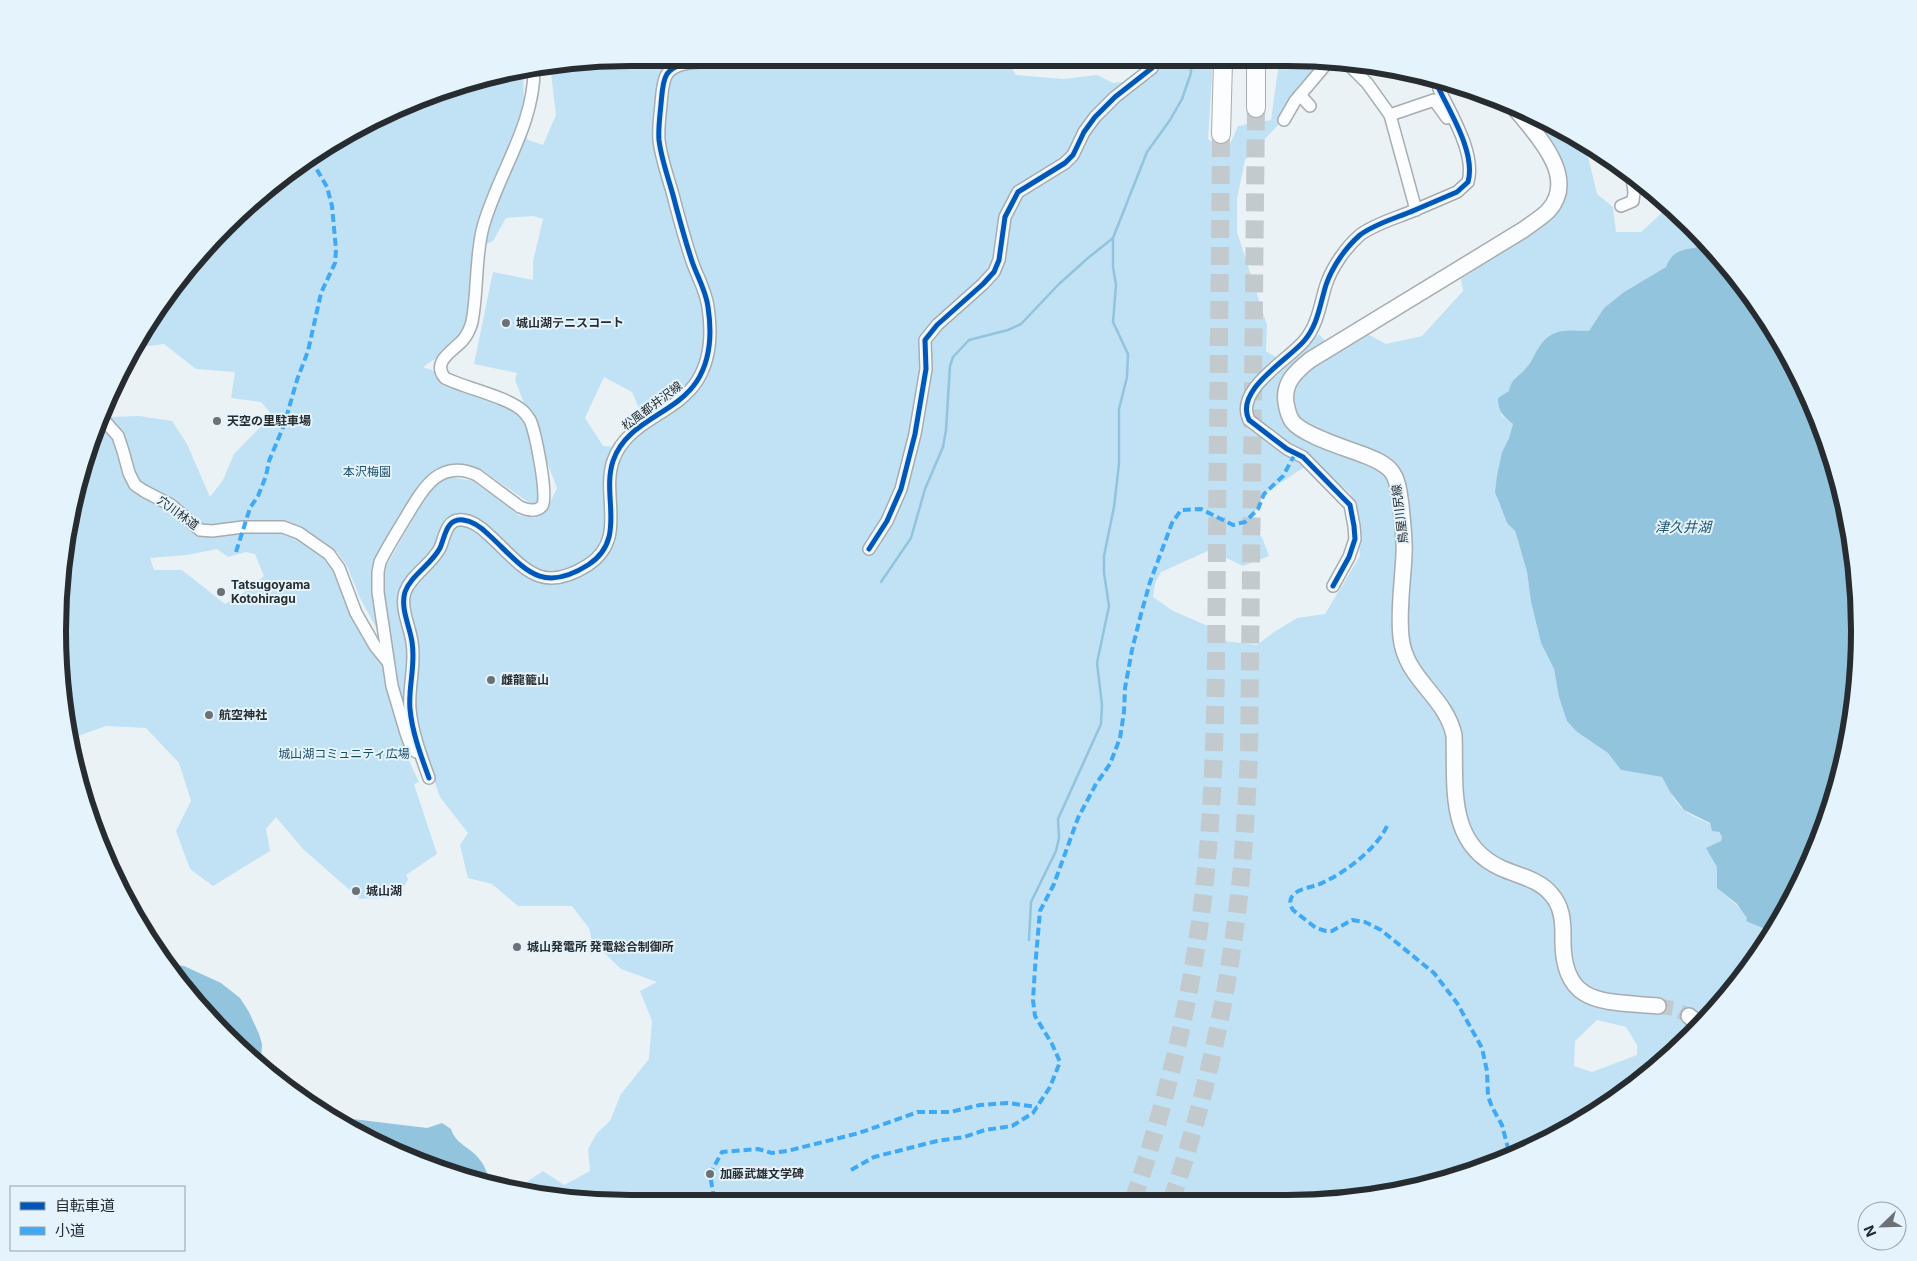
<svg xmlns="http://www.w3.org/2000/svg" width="1917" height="1261" viewBox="0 0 1917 1261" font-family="Inter,'Noto Sans JP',sans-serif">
  <rect width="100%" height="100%" fill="#eaf2f6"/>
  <path fill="#c0e2f4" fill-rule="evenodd" d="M 555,62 L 1007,62 L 1016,75 L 1064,79 L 1097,75 L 1113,83 L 1151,79 L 1158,62 L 1213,62 L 1208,139 L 1227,151 L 1238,126 L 1271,120 L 1279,62 L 1321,62 L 1280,123 L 1245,160 L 1237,199 L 1237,232 L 1267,325 L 1266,351 L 1277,358 L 1296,357 L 1319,334 L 1335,352 L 1354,342 L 1366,333 L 1386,344 L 1422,336 L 1463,291 L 1461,279 L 1534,231 L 1563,200 L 1522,110 L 1540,116 L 1586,148 L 1597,194 L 1613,207 L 1616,232 L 1641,232 L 1665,210 L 1673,209 L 1708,246 C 1689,249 1673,247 1666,267 L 1624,292 L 1604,308 L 1589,331 L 1542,343 L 1526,369 L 1516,377 L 1509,391 L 1501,415 L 1513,424 L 1509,438 L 1502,452 L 1497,498 L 1507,523 L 1515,531 L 1517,537 L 1527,572 L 1531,602 L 1541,643 L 1554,669 L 1559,697 L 1577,732 L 1608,753 L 1621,770 L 1662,777 C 1668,787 1674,802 1684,810 C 1698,822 1710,818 1722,837 L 1721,841 L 1707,848 L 1717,867 L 1717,888 L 1763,928 L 1772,932 L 1717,1008 L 1636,1085 L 1540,1144 L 1435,1184 L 1324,1202 L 556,1199 L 525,1190 L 528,1181 L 543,1171 L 564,1185 L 590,1171 L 588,1149 L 597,1133 L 610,1121 L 621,1094 L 649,1059 L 652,1021 L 640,991 L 657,982 L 621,969 L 592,941 L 589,928 L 572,906 L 518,906 L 492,884 L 468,878 L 460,845 L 468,833 L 440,797 L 429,765 L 416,747 L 405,752 L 419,782 L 414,784 L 437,854 L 406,875 L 408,879 C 396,903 383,897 360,899 L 303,849 L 276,817 L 266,829 L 270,851 L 213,886 L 190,869 L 176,831 L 191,801 L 179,763 L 146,728 L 106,726 L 70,739 L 59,668 L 59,593 L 88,446 L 110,398 L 110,417 L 139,416 L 172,421 L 187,444 L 210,497 L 223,480 L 234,454 L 272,415 L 261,402 L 231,398 L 235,372 L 196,369 L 164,344 L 132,348 L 176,282 L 226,225 L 312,154 L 447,88 L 523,70 L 524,100 L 521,123 L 528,140 L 543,145 L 556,115 L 550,64 ZM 533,216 L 543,219 L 533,261 L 533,280 L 493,272 L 474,364 L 517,373 L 515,380 L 557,488 L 546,511 L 534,518 L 518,515 L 481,482 L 449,477 L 437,484 L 426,496 L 380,577 L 392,660 L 380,662 L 355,624 L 335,565 L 301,542 L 277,521 L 298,526 L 338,553 L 347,566 L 360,598 L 383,640 L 376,560 L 423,482 L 429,476 L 461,466 L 471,467 L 482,470 L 528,502 L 534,504 L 538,502 L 544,484 L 524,417 L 520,413 L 446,380 L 432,370 L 423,367 C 435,358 454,349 463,336 C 471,323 472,268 473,251 L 493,241 L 506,218 ZM 604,377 L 632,392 L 640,411 L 614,447 L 603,446 L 585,418 ZM 1312,462 L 1350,493 L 1356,508 L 1358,525 L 1360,556 L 1325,614 L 1297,618 L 1274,632 L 1257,645 L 1226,641 L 1222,632 L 1173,611 L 1153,597 L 1155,583 L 1161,572 L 1210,550 L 1243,566 L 1269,556 L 1262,537 L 1240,525 L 1258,509 L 1259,500 L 1264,494 ZM 217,549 L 228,557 L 246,552 L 255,554 L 264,576 L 242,594 L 225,604 L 182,570 L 154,570 L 150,558 L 187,555 ZM 1597,1020 L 1626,1027 L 1637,1045 L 1637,1055 L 1592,1072 L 1574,1066 L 1575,1041 Z"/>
  <g fill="#92c4de">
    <path d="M 1708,246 L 1741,281 L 1800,377 L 1840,482 L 1858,593 L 1855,705 L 1829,814 L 1783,917 L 1772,932 L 1746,921 L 1747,918 L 1737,904 L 1717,888 L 1717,867 L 1706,848 L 1721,841 L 1722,837 L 1719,832 L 1712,831 L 1710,823 L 1684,810 L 1670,792 L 1662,777 L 1621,770 L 1608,753 L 1577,732 L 1567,721 L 1559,697 L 1554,669 L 1541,643 L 1531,602 L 1527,572 L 1517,537 L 1515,531 L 1507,523 L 1495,492 L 1497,476 L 1502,452 L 1509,438 L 1513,424 C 1503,416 1498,412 1498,398 L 1509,391 C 1512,377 1519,377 1527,367 C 1533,360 1536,350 1542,343 C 1555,327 1571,331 1589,331 L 1604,308 L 1624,292 L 1666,267 C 1673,247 1689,249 1708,246 Z"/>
    <polygon points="177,965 184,966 221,983 240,998 249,1012 259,1034 262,1044 261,1061 263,1069 253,1061 170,968"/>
    <path d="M 328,1116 L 427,1128 L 442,1123 L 451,1129 C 456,1145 471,1147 480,1160 C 485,1166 487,1174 491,1181 L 411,1160 L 344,1127 Z"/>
  </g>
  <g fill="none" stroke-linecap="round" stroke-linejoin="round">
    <g stroke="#92c4de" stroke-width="2.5">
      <polyline points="881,582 911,538 925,489 943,447 946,430 950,366 953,357 969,340 1008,330 1021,324 1059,284 1088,258 1113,238 1147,152 1170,120 1182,99 1191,73 1191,62"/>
      <polyline points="1029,940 1031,902 1056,851 1059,838 1058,819 1101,724 1102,705 1097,663 1109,606 1104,573 1104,556 1114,507 1119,464 1119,409 1127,377 1128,354 1113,322 1116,285 1113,267 1113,238"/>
    </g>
    <polyline stroke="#c3cace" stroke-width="15" stroke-dasharray="15 8" stroke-linecap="butt" points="1658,1006 1676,1009 1689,1016"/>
    <g stroke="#c3cace" stroke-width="18" stroke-dasharray="18 9" stroke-linecap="butt">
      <path d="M 1133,1201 C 1168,1098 1194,989 1205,880 C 1217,767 1216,653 1217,540 C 1218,404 1220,269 1221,134"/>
      <path d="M 1171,1202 C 1201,1113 1223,1020 1235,928 C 1243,871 1246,814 1249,757 L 1256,108"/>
    </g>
    <g stroke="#a6acaf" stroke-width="14">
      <g id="minor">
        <polyline points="1346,62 1367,83 1390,115 1416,210"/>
        <polyline points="1300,95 1310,106"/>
        <polyline points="1390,115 1434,100 1447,118"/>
        <polyline points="1284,120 1295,101 1328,62"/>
        <polyline points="1621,206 1633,201 1634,192 1632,178"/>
        <polyline points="101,417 118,436 123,451 129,473 135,485 144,491 171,505 200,530 212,531 243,527 283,527 299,533 329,554 339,568 356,613 375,646 388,662"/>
        <polyline points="869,549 887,521 901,489 915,434 926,369 925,340 937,325 983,284 994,272 999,260 1005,217 1018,192 1065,163 1073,155 1084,132 1095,117 1115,97 1152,68 1154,62"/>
        <path d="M 1333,586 L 1349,557 L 1355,539 L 1354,526 L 1350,505 L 1303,457 L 1287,449 L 1249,420 C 1234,390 1288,360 1304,341 C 1318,325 1320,304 1326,285 C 1332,267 1346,247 1360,235 C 1376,223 1397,218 1415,210 C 1429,204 1443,198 1457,192 L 1468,182 C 1476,154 1451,114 1439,89 L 1439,79"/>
        <path d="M 416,752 L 412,749 L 406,733 L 392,686 L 378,592 L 378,572 L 380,562 C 388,546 397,532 406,517 C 423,489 439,458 477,475 L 520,507 C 527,510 536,513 542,506 C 549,498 535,431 530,420 C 528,417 525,413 523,411 C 508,397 465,388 445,378 C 431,362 453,351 463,340 C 468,334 470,329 472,322 C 478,291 475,257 483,227 C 498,173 535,125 534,67"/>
        <path d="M 429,778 C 421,756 412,732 410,709 C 408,687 416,665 412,642 C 410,627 400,608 405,592 C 411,575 431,565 440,548 C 445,537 446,518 463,520 C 473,521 482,528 489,535 C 523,566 539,596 588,565 C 628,539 601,497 613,461 C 627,420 675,415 697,381 C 711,359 712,333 708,307 C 706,291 698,278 693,264 C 685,241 679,218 673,195 C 668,177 661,158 659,140 C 658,128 660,116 661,104 C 662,95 662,82 667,74 C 674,64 689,63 700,62"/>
      </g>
    </g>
    <g stroke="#a6acaf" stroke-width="18">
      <g id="major">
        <path d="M 1513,106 C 1534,132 1580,177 1548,211 C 1541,218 1531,224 1523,230 L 1310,360 C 1295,372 1283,383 1286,403 C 1287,409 1289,416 1292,421 C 1302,435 1346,448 1364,455 C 1374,459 1385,463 1392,472 C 1399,482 1399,494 1401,505 C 1402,521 1405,538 1404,554 C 1403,581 1398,610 1401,637 C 1405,679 1445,695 1454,735 C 1456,785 1446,843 1501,868 C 1518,876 1539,879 1551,894 C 1562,906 1563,921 1563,936 C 1561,1007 1603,1001 1658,1006"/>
        <polyline points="1689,1016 1700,1025"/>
      </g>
    </g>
    <g stroke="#a6acaf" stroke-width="20">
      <g id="highway">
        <polyline points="1256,108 1256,62"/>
        <polyline points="1221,134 1223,62"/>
      </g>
    </g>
    <use href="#minor" stroke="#fcfdfe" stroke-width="11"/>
    <use href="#major" stroke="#fcfdfe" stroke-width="15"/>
    <use href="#highway" stroke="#fcfdfe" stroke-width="18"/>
    <g stroke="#3fa9f5" stroke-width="4" stroke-dasharray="8 4" stroke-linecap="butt">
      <polyline points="236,552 250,508 258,496 266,476 269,461 284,425 297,380 308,351 321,293 335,263 336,250 332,206 327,187 309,156"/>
      <path d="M 1387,826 C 1377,848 1346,872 1324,882 C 1315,887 1304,887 1295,893 C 1289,898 1289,904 1293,910 L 1316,928 L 1326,931 L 1332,931 L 1352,920 L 1365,922 L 1381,930 L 1434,973 L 1457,1003 L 1482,1048 L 1487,1071 L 1488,1096 L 1492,1107 L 1502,1125 L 1510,1156"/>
      <polyline points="851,1170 874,1157 937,1141 964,1137 985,1130 1012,1126 1033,1113 1050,1087 1060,1062 1052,1044 1035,1016 1033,1000 1035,968 1040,911 1054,884 1078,818 1096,784 1110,764 1120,738 1124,712 1125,688 1132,650 1141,614 1150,582 1172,523 1181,510 1201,509 1233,525 1245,522 1258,509 1264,494 1283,476 1295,454"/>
      <polyline points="714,1199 710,1174 722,1152 758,1149 772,1153 787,1151 859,1133 918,1112 950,1112 980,1105 1008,1103 1037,1107"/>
    </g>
    <g stroke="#e4f3fc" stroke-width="8">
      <g id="cycleway">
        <polyline points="869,549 887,521 901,489 915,434 926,369 925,340 937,325 983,284 994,272 999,260 1005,217 1018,192 1065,163 1073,155 1084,132 1095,117 1115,97 1152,68 1154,62"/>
        <path d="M 1333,586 L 1349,557 L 1355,539 L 1354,526 L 1350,505 L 1303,457 L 1287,449 L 1249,420 C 1234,390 1288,360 1304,341 C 1318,325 1320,304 1326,285 C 1332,267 1346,247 1360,235 C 1376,223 1397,218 1415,210 C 1429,204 1443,198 1457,192 L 1468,182 C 1476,154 1451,114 1439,89 L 1439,79"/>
        <path d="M 429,778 C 421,756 412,732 410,709 C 408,687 416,665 412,642 C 410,627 400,608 405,592 C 411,575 431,565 440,548 C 445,537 446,518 463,520 C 473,521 482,528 489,535 C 523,566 539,596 588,565 C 628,539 601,497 613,461 C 627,420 675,415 697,381 C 711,359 712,333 708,307 C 706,291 698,278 693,264 C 685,241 679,218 673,195 C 668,177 661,158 659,140 C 658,128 660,116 661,104 C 662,95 662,82 667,74 C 674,64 689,63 700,62"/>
      </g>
    </g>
    <use href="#cycleway" stroke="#0057b8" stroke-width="5"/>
  </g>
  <g fill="#6b7175" stroke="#e4f3fc" stroke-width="2">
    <circle cx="506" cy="323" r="5"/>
    <circle cx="217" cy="421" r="5"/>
    <circle cx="221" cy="592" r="5"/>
    <circle cx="491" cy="680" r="5"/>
    <circle cx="209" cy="715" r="5"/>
    <circle cx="356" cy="891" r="5"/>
    <circle cx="517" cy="947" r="5"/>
    <circle cx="710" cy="1174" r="5"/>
  </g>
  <g text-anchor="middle" stroke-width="4" stroke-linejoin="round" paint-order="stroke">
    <g font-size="12" font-weight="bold" fill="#262c2f" stroke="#e4f3fc" text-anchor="start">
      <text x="516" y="327">城山湖テニスコート</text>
      <text x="227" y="425">天空の里駐車場</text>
      <text x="231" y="589">Tatsugoyama<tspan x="231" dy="14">Kotohiragu</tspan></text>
      <text x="501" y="684">雌龍籠山</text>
      <text x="219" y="719">航空神社</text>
      <text x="366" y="895">城山湖</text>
      <text x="527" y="951">城山発電所 発電総合制御所</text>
      <text x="720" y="1178">加藤武雄文学碑</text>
    </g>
    <g font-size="12" fill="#262c2f" stroke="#e4f3fc">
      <text transform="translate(652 406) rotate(-37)" y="4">松風都井沢線</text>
      <text transform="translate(178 513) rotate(36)" y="4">穴川林道</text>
      <text transform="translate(1400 514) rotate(-97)" y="4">鳥屋川尻線</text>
    </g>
    <g font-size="12" fill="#1a4f69" stroke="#e4f3fc">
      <text x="367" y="476">本沢梅園</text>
      <text x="344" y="758">城山湖コミュニティ広場</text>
    </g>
    <g font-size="14" font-style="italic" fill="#235771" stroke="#e4f3fc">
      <text x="1683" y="532">津久井湖</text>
    </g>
  </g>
  <path d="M0 0H1917V1261H0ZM630 66H1287A564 564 0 0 1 1851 630V631A564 564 0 0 1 1287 1195H630A564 564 0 0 1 66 631V630A564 564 0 0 1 630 66Z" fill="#e4f3fc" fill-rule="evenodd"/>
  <path fill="none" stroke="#262c2f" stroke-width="6" d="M630 66H1287A564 564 0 0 1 1851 630V631A564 564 0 0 1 1287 1195H630A564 564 0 0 1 66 631V630A564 564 0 0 1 630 66Z"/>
  <rect x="10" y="1186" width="175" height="65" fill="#e4f3fc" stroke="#98a3aa"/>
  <rect x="20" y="1202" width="25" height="8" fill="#0057b8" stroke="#98a3aa"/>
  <text x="55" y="1211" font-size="15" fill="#262c2f">自転車道</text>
  <rect x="20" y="1227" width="25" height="8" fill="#3fa9f5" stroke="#98a3aa"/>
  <text x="55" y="1236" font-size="15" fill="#262c2f">小道</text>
  <g transform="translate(1882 1226) rotate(247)"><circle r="24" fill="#e4f3fc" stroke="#98a3aa"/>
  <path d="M0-4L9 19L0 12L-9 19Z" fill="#6b7175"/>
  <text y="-8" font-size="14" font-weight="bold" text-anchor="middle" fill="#262c2f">N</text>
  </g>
</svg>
